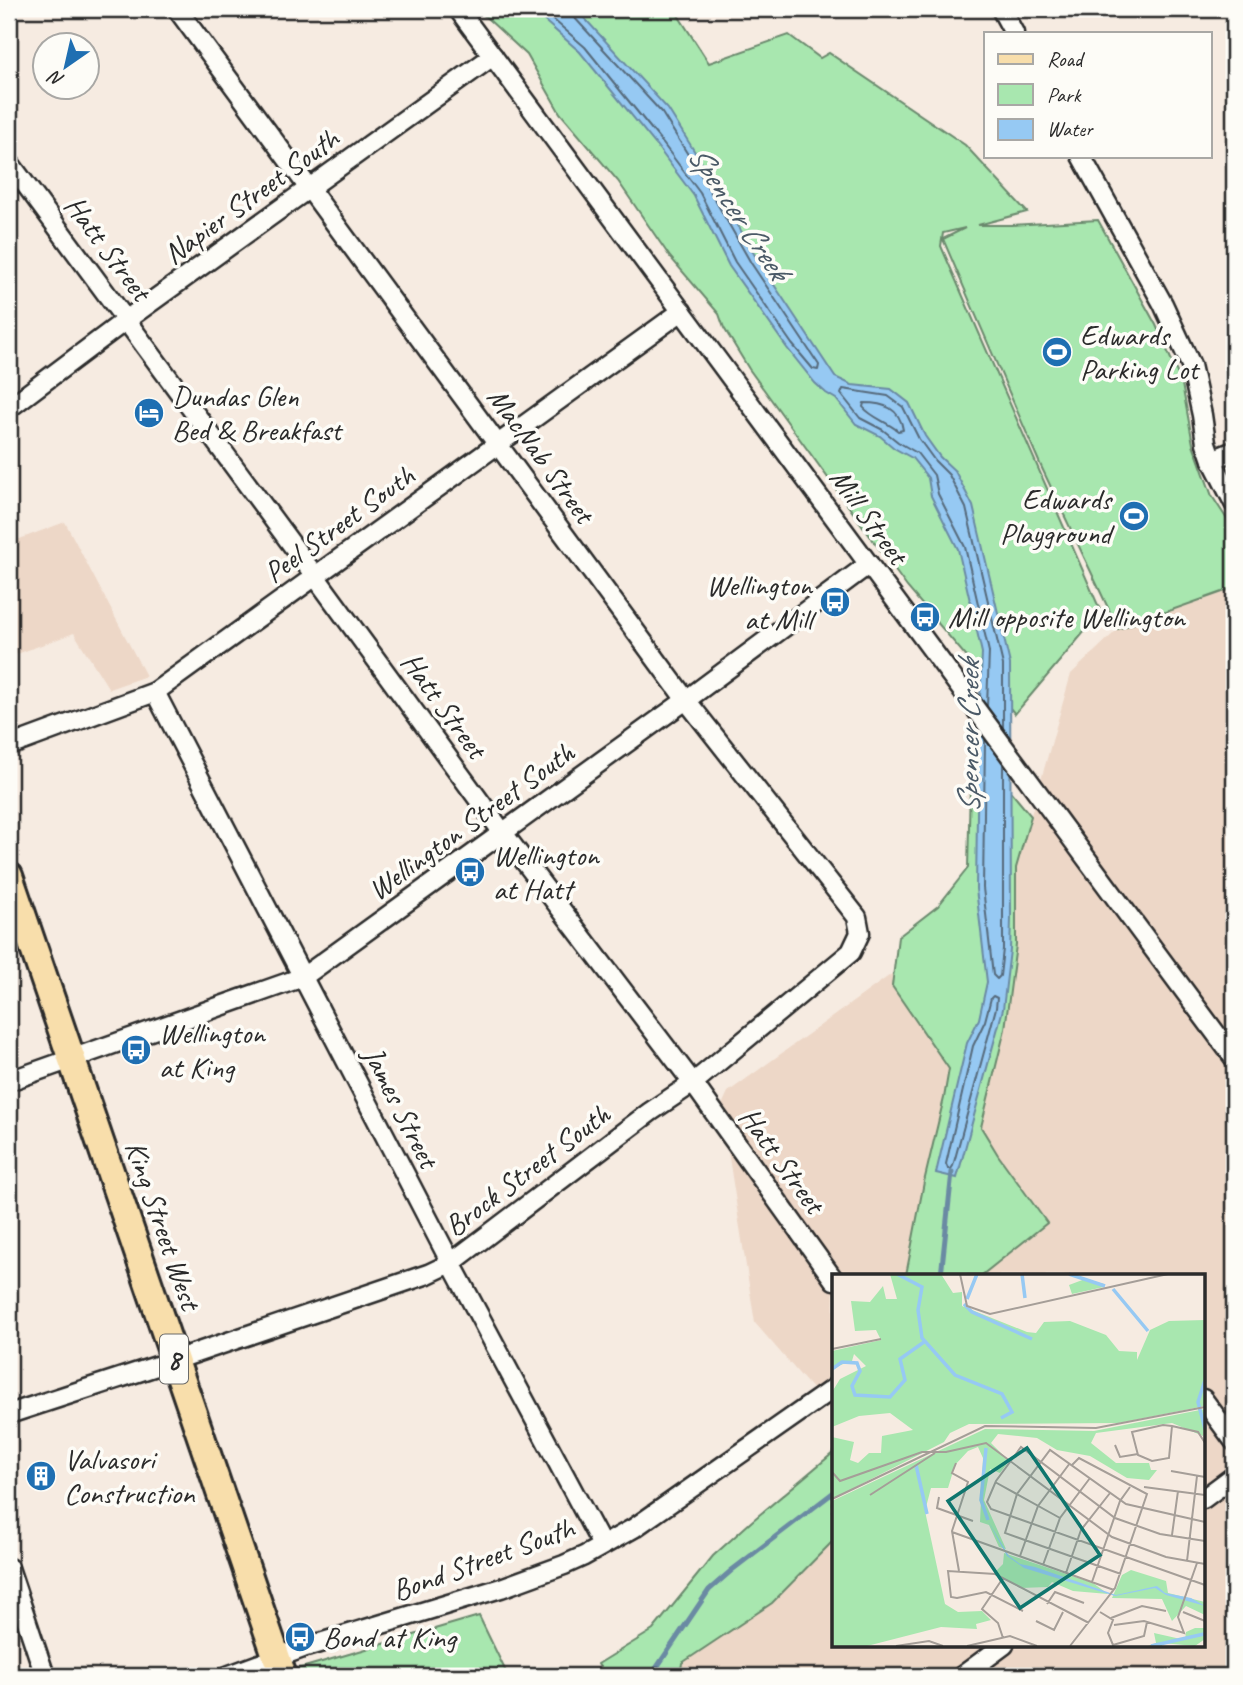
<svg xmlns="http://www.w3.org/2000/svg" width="1243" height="1685" viewBox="0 0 1243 1685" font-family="Caveat,sans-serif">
  <rect width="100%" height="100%" fill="#f6ebe1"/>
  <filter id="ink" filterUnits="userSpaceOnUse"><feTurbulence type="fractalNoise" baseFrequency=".0143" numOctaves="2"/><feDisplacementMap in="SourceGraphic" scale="14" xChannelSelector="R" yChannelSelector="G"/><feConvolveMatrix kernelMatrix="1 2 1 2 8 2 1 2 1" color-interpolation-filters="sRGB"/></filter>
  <g filter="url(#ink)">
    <g fill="#edd7c7">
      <polygon points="65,522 146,676 109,689 74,633 9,657 9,543"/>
      <polygon points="1234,588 1234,1676 681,1676 682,1664 772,1603 833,1541 834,1645 1203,1645 1203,1276 982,1275 1047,1223 998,1155 981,1127 1005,1029 1016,945 1016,868 1071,674 1118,629"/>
      <polygon points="893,973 892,986 949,1069 944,1098 924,1182 906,1275 834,1276 833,1413 755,1323 721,1107 728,1092"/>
    </g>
    <g fill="#a8e7af" stroke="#6a896d" stroke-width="2">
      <polygon points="477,9 674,9 709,63 789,35 820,58 829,53 965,145 1027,212 978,225 1011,225 1098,220 1156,325 1182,384 1193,444 1212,496 1234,530 1234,588 1118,629 1040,464 943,239 965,228 943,233 941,246 1101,612 1015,714 907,587 749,369 724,328 719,314 670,257 618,181 560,113 527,55"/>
      <polygon points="971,744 1031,816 1016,868 1016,945 1005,1029 981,1127 998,1155 1047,1223 982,1275 906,1275 924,1182 944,1098 949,1069 892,986 898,937 938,906 968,868"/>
      <polygon points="833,1453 833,1541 772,1603 682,1663 680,1676 605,1676 598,1664 653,1630 713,1556 752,1521"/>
      <polygon points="479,1616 508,1676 293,1676 291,1671"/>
    </g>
    <polygon fill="#96c9f3" stroke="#6b8aa3" stroke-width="2" points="531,9 576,9 668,109 708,173 757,259 835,377 852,385 891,389 909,403 925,436 940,457 955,471 973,506 1010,664 1011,919 1010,950 1003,1009 957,1178 936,1173 967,1043 979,1019 987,982 976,889 978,741 982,653 958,549 931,496 928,478 912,458 894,448 880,436 856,424 836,399 826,393 815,383 787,348 729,266 694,196 656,145 580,52"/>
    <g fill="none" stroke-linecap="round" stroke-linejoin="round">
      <g stroke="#566a7b" stroke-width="2">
        <polyline points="541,9 585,47 661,141 700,193 735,262 792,344 813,369 818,370 819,365 751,263 702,177 662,113 573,16 571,9"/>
        <path d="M 864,403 C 884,403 900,408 903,430 L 898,431 C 887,422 871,417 863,407 Z"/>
        <polyline points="987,706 989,652 965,547 938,494 934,475 917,453 898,442 883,430 860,418 841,394 843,389 888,396 903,407 919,439 935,461 949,475 966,508 1003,665 1003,728"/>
        <polyline points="985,740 983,888 993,975 997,979 1000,976 1003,949 1003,764"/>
        <polygon points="993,996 997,998 996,1008 953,1166 951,1169 948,1169 946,1164 973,1046 985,1021 991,998"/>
      </g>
      <g stroke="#6b8aa3" stroke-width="5">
        <polyline points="941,1276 952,1172"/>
        <polyline points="651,1676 709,1590 732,1570 834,1492"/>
      </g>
      <g stroke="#2b2b2b" stroke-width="23">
        <g id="minor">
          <polyline points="458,9 1234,1058"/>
          <polyline points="1001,9 1014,33"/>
          <polyline points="1081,156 1163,304 1191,365 1202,415 1206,443 1212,460 1234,503"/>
          <polyline points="9,162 315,576 503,833 693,1083 834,1280"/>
          <polyline points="9,408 126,320 493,56"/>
          <polyline points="1212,460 1234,451"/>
          <polyline points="155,692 451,1263 602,1545"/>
          <polyline points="9,746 155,692 682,311"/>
          <polyline points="9,1081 303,977 686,700 869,564"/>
          <polyline points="1203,1399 1234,1441"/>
          <polyline points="9,1414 175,1360 428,1274 451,1263 650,1112 693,1083 851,952 860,933 857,917 686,700 177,9"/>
          <polyline points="1203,1499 1234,1476"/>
          <polyline points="9,1568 45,1676"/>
          <polyline points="227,1676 303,1648 501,1588 564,1565 584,1556 634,1528 834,1388"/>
          <polyline points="962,1676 1004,1645"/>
        </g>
      </g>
      <g stroke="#2b2b2b" stroke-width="32">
        <polyline id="primary" points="9,876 283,1676"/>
      </g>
      <use href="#minor" stroke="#fdfcf7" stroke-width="18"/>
      <use href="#primary" stroke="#f8deab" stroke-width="26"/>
    </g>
  </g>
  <defs>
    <g id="stadium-disc" transform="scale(1.575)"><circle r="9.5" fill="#1f6fb2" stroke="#fdfcf7"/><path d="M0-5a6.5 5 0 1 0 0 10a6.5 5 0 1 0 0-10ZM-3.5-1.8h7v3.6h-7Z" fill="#fff"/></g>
    <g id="hotel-disc" transform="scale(1.575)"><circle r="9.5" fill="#1f6fb2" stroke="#fdfcf7"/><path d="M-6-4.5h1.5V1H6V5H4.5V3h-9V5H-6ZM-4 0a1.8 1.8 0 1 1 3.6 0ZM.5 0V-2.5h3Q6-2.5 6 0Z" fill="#fff"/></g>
    <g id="bus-disc" transform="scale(1.575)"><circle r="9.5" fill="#1f6fb2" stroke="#fdfcf7"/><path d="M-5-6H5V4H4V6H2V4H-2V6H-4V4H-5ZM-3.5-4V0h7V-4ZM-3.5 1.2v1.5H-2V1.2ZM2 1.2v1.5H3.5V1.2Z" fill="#fff"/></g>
    <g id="building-disc" transform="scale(1.575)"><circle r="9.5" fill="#1f6fb2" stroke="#fdfcf7"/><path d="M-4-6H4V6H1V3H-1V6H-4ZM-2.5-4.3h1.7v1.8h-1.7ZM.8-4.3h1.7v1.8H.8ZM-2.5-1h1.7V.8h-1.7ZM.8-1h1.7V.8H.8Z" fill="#fff"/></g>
  </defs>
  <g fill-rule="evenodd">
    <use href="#stadium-disc" x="1057" y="352"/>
    <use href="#hotel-disc" x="149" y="413"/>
    <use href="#stadium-disc" x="1134" y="516"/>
    <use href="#bus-disc" x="835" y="602"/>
    <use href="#bus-disc" x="925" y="617"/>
    <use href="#bus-disc" x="470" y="872"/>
    <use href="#bus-disc" x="136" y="1050"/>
    <use href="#building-disc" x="41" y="1476"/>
    <use href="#bus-disc" x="300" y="1637"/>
  </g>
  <g text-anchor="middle" stroke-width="7" stroke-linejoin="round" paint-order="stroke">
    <rect fill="#fdfcf7" stroke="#6a6a68" stroke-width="2" x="160" y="1334.5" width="28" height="49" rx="5"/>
    <g font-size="28" font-weight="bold" fill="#2b2b2b">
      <text x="174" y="1369">8</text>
    </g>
    <g font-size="30" fill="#2b2b2b" stroke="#fdfcf7">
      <text transform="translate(251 196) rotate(-36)" y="10">Napier Street South</text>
      <text transform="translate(108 248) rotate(53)" y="10">Hatt Street</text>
      <text transform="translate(541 455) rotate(54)" y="10">MacNab Street</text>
      <text transform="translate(869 516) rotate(54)" y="10">Mill Street</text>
      <text transform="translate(339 524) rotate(-36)" y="10">Peel Street South</text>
      <text transform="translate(444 705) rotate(54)" y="10">Hatt Street</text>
      <text transform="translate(471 821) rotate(-36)" y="10">Wellington Street South</text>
      <text transform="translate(401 1107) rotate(63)" y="10">James Street</text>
      <text transform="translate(782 1160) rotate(54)" y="10">Hatt Street</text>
      <text transform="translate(527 1170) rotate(-37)" y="10">Brock Street South</text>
      <text transform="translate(163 1225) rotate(71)" y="10">King Street West</text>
      <text transform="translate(483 1559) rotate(-20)" y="10">Bond Street South</text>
    </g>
    <g font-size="30" fill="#2b2b2b" stroke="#fdfcf7" text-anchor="start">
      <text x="1080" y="345">Edwards<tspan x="1080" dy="34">Parking Lot</tspan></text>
      <text x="172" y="406">Dundas Glen<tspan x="172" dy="34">Bed &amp; Breakfast</tspan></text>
      <text x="1111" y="509" text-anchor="end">Edwards<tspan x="1111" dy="34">Playground</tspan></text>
      <text x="812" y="595" text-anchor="end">Wellington<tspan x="812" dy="34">at Mill</tspan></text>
      <text x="948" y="627">Mill opposite Wellington</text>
      <text x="493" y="865">Wellington<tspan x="493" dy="34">at Hatt</tspan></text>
      <text x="159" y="1043">Wellington<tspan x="159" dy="34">at King</tspan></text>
      <text x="64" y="1469">Valvasori<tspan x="64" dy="34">Construction</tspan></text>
      <text x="323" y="1647">Bond at King</text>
    </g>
    <g font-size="32" font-style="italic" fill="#4b5a67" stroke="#fdfcf7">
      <text transform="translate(739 212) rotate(56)" y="11">Spencer Creek</text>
      <text transform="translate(968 737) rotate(-90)" y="11">Spencer Creek</text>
    </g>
  </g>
  <g transform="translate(832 1274)">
    <rect width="373" height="373" fill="#f6ebe1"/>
    <path d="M 58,0 L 109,0 L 121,19 L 130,18 L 130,32 L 195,58 L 204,59 L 212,48 L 238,47 L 274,61 L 287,77 L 305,78 L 305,86 L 318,56 L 337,47 L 373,46 L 373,132 L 287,149 L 137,150 L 118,159 L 112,168 L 0,225 L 0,163 L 22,168 L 18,186 L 26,189 L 37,179 L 49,179 L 50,162 L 81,156 L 58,139 L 27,142 L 0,153 L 0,118 L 8,105 L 34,92 L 22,80 L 20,87 L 0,94 L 0,77 L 49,66 L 44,56 L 23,57 L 19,27 L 38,28 L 51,12 L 54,25 L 65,25 ZM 253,5 L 272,10 L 272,13 L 240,20 L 237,11 ZM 373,135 L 371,162 L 340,149 L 264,159 L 259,169 L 284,189 L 317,189 L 319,196 L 325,196 L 317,206 L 295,204 L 258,182 L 225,176 L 205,164 L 166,160 L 159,169 L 177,187 L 168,199 L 158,195 L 152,226 L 174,275 L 167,273 L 157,251 L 148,248 L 151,184 L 146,173 L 136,177 L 123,191 L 116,214 L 99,214 L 93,237 L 113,330 L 126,338 L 150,337 L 159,346 L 144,350 L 145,355 L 109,353 L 35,372 L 0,372 L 0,227 L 153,155 L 262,157 ZM 172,279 L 261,309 L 276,320 L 241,317 L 220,308 L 216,313 L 188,314 L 162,299 L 171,290 ZM 299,296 L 334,307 L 336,319 L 373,328 L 373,341 L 354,332 L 340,347 L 330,325 L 280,324 L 290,301 ZM 363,354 L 373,354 L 373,365 L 363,372 L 330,369 L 330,372 L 316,372 L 324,369 L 322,359 L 353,366 L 354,358 Z" fill="#a8e7af"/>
    <path d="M 156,247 L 177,282 L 188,290 L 203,293 L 284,321 L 325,312 L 333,319 L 359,324 L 373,332 L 334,321 L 323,314 L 283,322 L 192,294 L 175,282 Z" fill="#96c9f3"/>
    <path fill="none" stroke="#96c9f3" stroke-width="3.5" d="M 65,0 L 90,13 L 86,36 L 90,64 L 123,101 L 170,120 L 180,138 L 169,144M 190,0 L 193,24M 237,0 L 273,12M 281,15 L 316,57M 135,25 L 145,0M 132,30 L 140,38 L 200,65M 0,95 L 10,88 L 25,89 L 28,97 L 20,112 L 23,121 L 58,123 L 73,106 L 68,85 L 92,68M 373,106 L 366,128 L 373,155M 154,174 L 149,226 L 156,246M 84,191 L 95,240M 319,372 L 372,360"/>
    <path fill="none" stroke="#a59e98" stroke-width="2" d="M 128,0 L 135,32 L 158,40 L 336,0M 0,75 L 49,65M 340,152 L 337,184 L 320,187 L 306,181 L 300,158 L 331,151 L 340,152 L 366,158 L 373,169M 283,171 L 288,183 L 306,180M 124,189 L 120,199 L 136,208 L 120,257 L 127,297M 339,197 L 373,203M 0,198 L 8,207 L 90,178 L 114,178 L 154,169 L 280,263 L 334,283 L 373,290M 163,208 L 228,244M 312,213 L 373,221M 38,221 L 103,179M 107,223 L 105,234 L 141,247M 0,225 L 153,152 L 264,154 L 373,133M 120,258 L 282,316M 340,261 L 346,217M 373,267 L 328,260 L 283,244 L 189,173 L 164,207 L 155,228 L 159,235 L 373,311M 188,282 L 206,232 L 238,189M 355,287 L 365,202M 211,291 L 228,244 L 258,204M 234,299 L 249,256 L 278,219M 289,300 L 173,259 L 185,220 L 218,176 L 294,230 L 373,248M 171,304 L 150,335 L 166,349 L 171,364M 260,308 L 288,227 L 298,213M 125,324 L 119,323 L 116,297 L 163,300 L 257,349M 125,324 L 154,318 L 191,337M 215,330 L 223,318 L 252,329M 268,338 L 281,346 L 276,359 L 281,371 L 312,362 L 315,348M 351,338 L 373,347M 279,344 L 310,332 L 334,337M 204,347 L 222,356 L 231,338M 282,351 L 312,347 L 352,359 L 346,343 L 365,289M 64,372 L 97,367 L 111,372M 135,372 L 178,362 L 205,372M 238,372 L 283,314 L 315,220 L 247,184 L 240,191"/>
    <path fill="#0f766e" fill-opacity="0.15" stroke="#0f766e" stroke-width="3.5" d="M 195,174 L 268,281 L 188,334 L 116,227 Z"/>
    <rect width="373" height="373" fill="none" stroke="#2b2b2b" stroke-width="3.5"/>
  </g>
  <rect width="1243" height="1685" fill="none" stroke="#fdfcf7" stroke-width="35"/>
  <rect x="18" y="18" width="1208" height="1650" fill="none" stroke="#2b2b2b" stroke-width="2.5" filter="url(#ink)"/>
  <rect x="984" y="32" width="228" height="126" fill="#fdfcf7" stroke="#a9a8a5" stroke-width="2"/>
  <rect x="998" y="54" width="35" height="10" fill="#f8deab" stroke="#a9a8a5" stroke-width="2"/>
  <text x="1047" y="66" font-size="21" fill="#2b2b2b">Road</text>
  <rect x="998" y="84" width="35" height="21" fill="#a8e7af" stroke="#a9a8a5" stroke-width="2"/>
  <text x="1047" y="102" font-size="21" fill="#2b2b2b">Park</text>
  <rect x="998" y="119" width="35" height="21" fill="#96c9f3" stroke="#a9a8a5" stroke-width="2"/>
  <text x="1047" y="136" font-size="21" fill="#2b2b2b">Water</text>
  <g transform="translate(66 66) rotate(214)"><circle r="33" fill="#fdfcf7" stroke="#a9a8a5" stroke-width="2"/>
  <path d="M0-5L12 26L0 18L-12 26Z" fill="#1f6fb2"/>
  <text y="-10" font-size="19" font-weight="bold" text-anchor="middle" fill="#2b2b2b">N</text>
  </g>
</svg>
